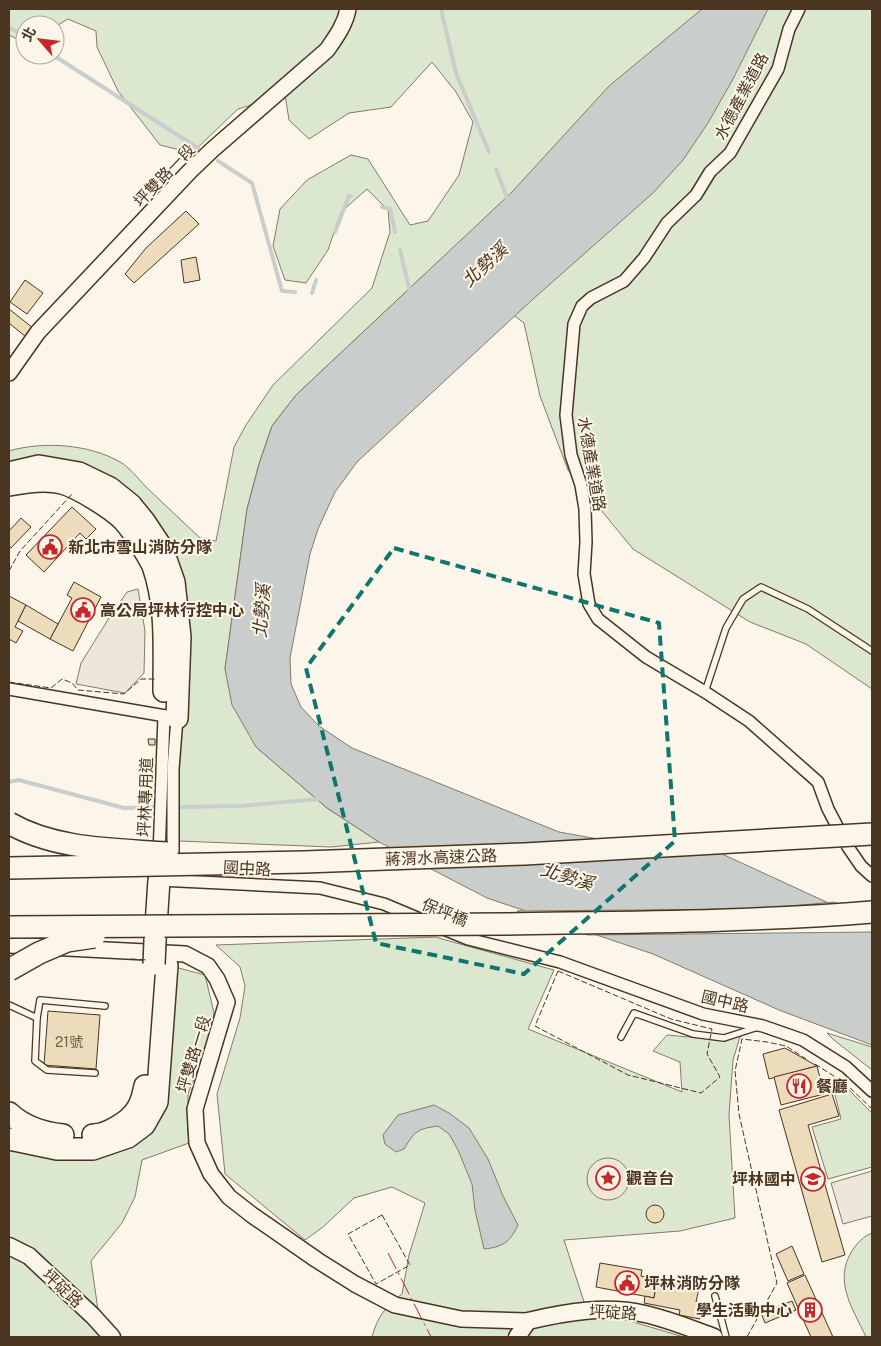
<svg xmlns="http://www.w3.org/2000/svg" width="881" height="1346" viewBox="0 0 881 1346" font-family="'Public Sans','Noto Sans TC',sans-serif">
  <rect width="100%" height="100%" fill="#fbf6e9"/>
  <g fill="#dce7d0" stroke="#887966">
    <path d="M 9,9 L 872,9 L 872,689 L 806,644 L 750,622 L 633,549 L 568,470 L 540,396 L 524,323 L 440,260 L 296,395 L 272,426 L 259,464 L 247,509 L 225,669 L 256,747 L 327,808 L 379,842 L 331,847 L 179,841 L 180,613 L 141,514 L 9,466 L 9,451 C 43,441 89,444 120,462 C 129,467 138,478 145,486 C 163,503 182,521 200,538 L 216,541 L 234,447 L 246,425 L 273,385 L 372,288 L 390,232 L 388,210 L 367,189 L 341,212 L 328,250 L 306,283 L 285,280 L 273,246 L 280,209 L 307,180 L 351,155 L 368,159 L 410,225 L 428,221 L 459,175 L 473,122 L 456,92 L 432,62 L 391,107 L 349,113 L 309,139 L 289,120 L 285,95 L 238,109 L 192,153 L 160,145 L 118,91 L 97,47 L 96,31 L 68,19 L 55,27 L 55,25 L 25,25 L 25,39 L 19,40 L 9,35 Z"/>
    <path d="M 435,937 L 554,970 L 528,1029 L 682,1092 L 680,1062 L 653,1051 L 667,1035 L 710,1039 L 742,1030 L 733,1060 L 729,1115 L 735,1218 L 680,1231 L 564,1240 L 586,1308 L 684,1337 L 372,1337 C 377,1317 386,1306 402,1294 L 409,1255 L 425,1203 L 392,1187 L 354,1198 L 323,1227 L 305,1240 L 225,1174 L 217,1094 L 240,1018 L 245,986 L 240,967 L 216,945 Z"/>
    <polygon points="171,966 205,975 214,1013 208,1044 188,1094 188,1132 189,1143 142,1160 135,1197 122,1223 91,1261 101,1331 104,1337 9,1337 9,1142 76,1154 150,1124"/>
    <polygon points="827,1033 872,1047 872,1070 834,1040"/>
    <polygon points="846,1087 872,1113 872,1167 828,1179 812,1127 841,1119 834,1091"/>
    <path d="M 872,1233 L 872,1337 L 866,1337 C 853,1309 833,1281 852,1251 C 857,1243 864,1236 872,1233 Z"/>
  </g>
  <g fill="#ede7d9" stroke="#887966">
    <polygon points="138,589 145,631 144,673 125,693 76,684 81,663 109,618 127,592"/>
    <circle cx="608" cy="1179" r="21"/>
    <polygon points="872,1171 872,1216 843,1224 831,1183"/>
  </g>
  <g fill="#c9cecd" stroke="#887966">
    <polygon points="702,9 768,9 733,79 708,123 683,160 653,193 532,300 357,462 335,492 318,529 310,554 290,658 291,684 301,707 319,726 352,748 559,832 643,847 720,853 872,923 872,1045 779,1010 653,954 487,898 379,842 327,808 256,747 232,705 225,669 247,509 259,464 272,426 296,395 511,193 609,86"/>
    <path d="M 434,1105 L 449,1113 L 469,1128 L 488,1159 L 503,1196 L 518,1225 C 510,1242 503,1247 484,1249 L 475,1210 L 472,1184 L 458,1150 L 449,1134 L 438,1126 C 417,1129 415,1131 404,1149 L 396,1152 L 385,1144 L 383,1135 L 398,1115 Z"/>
  </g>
  <polygon fill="#fbf6e9" stroke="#887966" points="834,902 872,920 872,932 588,935 517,911 758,909"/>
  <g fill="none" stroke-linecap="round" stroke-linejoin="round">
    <g stroke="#c9cecd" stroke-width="4">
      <polyline points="441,9 456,73 489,152"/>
      <polyline points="9,27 25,37"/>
      <polyline points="53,55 198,148"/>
      <polyline points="218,161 252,183 282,291 295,292"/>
      <polyline points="496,169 508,200"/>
      <polyline points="382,207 390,209 395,232"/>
      <polyline points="335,232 349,196 351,196"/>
      <polyline points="400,250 410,292"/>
      <polyline points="312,293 316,280"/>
      <polyline points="9,782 19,780 124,808 160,807"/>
      <polyline points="175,807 240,806 320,799"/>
    </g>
  </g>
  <g fill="#ecdcbc" stroke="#4a3520">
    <polygon points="186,211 199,224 134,283 125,274 146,248"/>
    <polygon points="196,257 200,280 184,283 181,260"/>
    <polygon points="25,280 43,293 27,314 10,302"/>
    <polygon points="9,309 33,328 26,337 9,323"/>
    <polygon points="72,507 96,529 86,539 80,533 44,572 26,555"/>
    <polygon points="21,518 31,527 11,548 9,547 9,531"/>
    <polygon points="74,582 101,597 73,651 50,639 72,598 67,595"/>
    <polygon points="9,596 26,605 15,627 23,631 16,643 9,639"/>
    <polygon points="26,605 58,624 50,639 18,621"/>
    <polygon points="148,739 155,739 155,745 149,745"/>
    <polygon points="48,1011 100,1015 96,1069 44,1065"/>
    <polygon points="785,1048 817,1066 769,1079 763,1054"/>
    <polygon points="817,1066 824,1094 781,1105 774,1077"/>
    <polygon points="832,1094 839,1116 808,1125 845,1255 822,1262 779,1110"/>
    <circle cx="655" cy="1214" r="9"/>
    <polygon points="792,1246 804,1274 788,1281 776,1254"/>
    <polygon points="600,1263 642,1270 641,1276 657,1280 654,1298 596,1287"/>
    <polygon points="805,1275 833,1337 811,1337 787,1283"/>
    <polygon points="657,1280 699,1288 696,1302 703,1303 700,1319 679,1315 680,1310 644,1303 645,1296 654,1298"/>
    <polygon points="792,1301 796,1310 765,1323 761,1313"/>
  </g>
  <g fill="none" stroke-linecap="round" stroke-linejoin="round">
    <g stroke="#4a3520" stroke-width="8">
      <g id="service">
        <polyline points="705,692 726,628 743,599 761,587 808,609 872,651"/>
        <polyline points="9,1005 37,1018 40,1000 105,1006"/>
        <polyline points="37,1018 35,1061 47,1070 95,1073"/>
        <polyline points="621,1037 634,1013 693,1034 724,1038 758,1027"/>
        <polyline points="715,1296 726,1337"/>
      </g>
    </g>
    <g stroke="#4a3520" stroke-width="14">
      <g id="minor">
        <polyline points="799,9 789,29 778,69 730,153 710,172 696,195 667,223 644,258 624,281 591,298 582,306 574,324 566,415 571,455 581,485 585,509 586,542 584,574 589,604 598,619 646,657 705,692 749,721 818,782 828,809 848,847 861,866 872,876"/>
        <polyline points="9,689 177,718 173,769 173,858"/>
        <polyline points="159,856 164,716"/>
        <polyline points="159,877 159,880 320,888 384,904 422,920"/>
        <polyline points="446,930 468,939 560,962 703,1014 763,1026 803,1040 846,1067 872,1091"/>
      </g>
    </g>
    <g stroke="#4a3520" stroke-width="18">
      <g id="tertiary">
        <path d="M 9,373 L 38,332 L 190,171 L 212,150 L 327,50 C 336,37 345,25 348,9"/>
        <polyline points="9,945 185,954 208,966 217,979 227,1002 195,1109 197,1143 211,1174 229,1197 252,1215 317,1260 355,1284 395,1305 461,1319 528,1321"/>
      </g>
    </g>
    <g stroke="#4a3520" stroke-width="19">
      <g id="secondary">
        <polyline points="9,1246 29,1256 93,1316 112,1337"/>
        <path d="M 517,1337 L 528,1321 C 566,1312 606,1305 645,1314 C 668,1319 692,1329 714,1337"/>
      </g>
    </g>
    <g stroke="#4a3520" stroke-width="24">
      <g id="motorway">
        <polyline points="9,473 39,466 79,473 110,488 131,505 144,521 162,548 174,582 180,637 177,718"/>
        <path d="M 9,485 C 24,482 47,479 62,483 C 77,487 113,509 124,521 C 131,528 149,557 153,566 C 167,606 164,649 164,691"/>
        <polyline points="155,941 159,880"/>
        <path d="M 9,1113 C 23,1126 43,1133 63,1135"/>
        <path d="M 93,1135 C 107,1135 130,1121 137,1109 C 142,1102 143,1094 145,1086"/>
        <polyline points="9,1139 57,1149 93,1149 128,1137 144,1125 157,1102 167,965"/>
      </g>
    </g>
    <use href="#service" stroke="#fbf6e9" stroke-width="5.5"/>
    <use href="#minor" stroke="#fbf6e9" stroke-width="11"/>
    <use href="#tertiary" stroke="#fbf6e9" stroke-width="15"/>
    <use href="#secondary" stroke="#fbf6e9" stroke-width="16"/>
    <use href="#motorway" stroke="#fbf6e9" stroke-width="21"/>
    <g stroke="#4a3520" stroke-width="24" stroke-linecap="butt">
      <g id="motorway-bridge">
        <path d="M 9,823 C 56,850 114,849 167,853"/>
        <polyline points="9,868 304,862 525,854 872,834"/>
        <path d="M 9,927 C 174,927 339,926 504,924 C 626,922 750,922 872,912"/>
        <polyline points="154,964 155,941"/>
        <polyline points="9,970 39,953 67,941 94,937"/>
      </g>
    </g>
    <use href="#motorway-bridge" stroke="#fbf6e9" stroke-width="21"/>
    <g stroke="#4a3520" stroke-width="1" stroke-dasharray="6 2.5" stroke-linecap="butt">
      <polyline points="9,571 20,551 72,494"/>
      <polyline points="9,682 51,688 62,679 72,683 78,690 124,694 141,679 156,679"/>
      <polyline points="131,959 148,960"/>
      <polygon points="558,971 671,1019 712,1029 707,1054 720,1077 701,1093 628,1075 535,1026"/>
      <polyline points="815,1064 845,1083 872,1109"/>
      <polygon points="382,1215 410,1265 376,1284 348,1234"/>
      <polyline points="747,1337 777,1283 739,1114 735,1071 742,1039 767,1042 786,1046 806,1059"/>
    </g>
    <polyline stroke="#c62828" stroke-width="1" stroke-dasharray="18 4 2.5 4" stroke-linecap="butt" points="388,1253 431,1337"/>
  </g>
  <path fill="none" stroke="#0f766e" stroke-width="4" stroke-dasharray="10 6" stroke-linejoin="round" d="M 394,548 L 659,623 L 675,841 L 524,974 L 376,943 L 306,668 Z"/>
  <defs>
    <g id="civic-ring" transform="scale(1.25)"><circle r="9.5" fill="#fbf6e9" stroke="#c62828" stroke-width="1.5"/><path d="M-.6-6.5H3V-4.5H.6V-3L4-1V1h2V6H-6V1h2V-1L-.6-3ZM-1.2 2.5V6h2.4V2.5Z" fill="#c62828"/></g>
    <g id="restaurant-ring" transform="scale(1.25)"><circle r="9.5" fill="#fbf6e9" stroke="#c62828" stroke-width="1.5"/><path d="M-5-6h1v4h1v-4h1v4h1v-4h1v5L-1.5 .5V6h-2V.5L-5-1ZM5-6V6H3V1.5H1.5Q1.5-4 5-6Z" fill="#c62828"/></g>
    <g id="sight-ring" transform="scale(1.25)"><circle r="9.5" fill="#fbf6e9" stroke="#c62828" stroke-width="1.5"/><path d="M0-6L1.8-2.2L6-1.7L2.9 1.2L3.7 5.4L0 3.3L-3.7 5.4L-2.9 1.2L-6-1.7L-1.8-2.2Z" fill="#c62828"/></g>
    <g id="school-ring" transform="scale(1.25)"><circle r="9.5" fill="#fbf6e9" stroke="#c62828" stroke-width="1.5"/><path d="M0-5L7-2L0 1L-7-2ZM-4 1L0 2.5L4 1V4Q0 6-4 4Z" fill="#c62828"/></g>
    <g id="building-ring" transform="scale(1.25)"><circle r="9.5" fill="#fbf6e9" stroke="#c62828" stroke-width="1.5"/><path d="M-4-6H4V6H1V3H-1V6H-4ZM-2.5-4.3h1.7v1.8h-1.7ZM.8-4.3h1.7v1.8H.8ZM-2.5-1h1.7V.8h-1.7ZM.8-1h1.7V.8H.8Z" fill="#c62828"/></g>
  </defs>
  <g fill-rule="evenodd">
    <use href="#civic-ring" x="50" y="547"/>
    <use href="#civic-ring" x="83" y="610"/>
    <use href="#restaurant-ring" x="799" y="1086"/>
    <use href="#sight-ring" x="608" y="1178"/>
    <use href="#school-ring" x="813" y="1179"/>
    <use href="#civic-ring" x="627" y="1283"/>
    <use href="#building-ring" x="810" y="1310"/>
  </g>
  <g text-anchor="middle" stroke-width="4" stroke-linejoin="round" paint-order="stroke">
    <g font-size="14" fill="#725f47">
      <text x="69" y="1047">21號</text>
    </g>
    <g font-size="16" fill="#4a3520" stroke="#fbf6e9">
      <text transform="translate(741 96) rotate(-62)" y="6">水德產業道路</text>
      <text transform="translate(164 175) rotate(-46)" y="6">坪雙路一段</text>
      <text transform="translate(592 464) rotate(80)" y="6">水德產業道路</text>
      <text transform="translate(145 797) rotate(-88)" y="6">坪林專用道</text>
      <text transform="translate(441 857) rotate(-2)" y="6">蔣渭水高速公路</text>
      <text transform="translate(247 868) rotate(3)" y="6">國中路</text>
      <text transform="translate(445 912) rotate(22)" y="6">保坪橋</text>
      <text transform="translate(725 1001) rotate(13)" y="6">國中路</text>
      <text transform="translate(193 1054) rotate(-73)" y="6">坪雙路一段</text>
      <text transform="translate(63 1288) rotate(43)" y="6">坪碇路</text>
      <text transform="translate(613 1312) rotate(3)" y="6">坪碇路</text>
    </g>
    <g font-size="16" font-weight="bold" fill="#4a3520" stroke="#fbf6e9" text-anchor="start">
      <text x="68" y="553">新北市雪山消防分隊</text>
      <text x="100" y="616">高公局坪林行控中心</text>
      <text x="816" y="1092">餐廳</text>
      <text x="626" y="1184">觀音台</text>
      <text x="796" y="1185" text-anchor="end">坪林國中</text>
      <text x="644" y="1289">坪林消防分隊</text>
      <text x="792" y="1316" text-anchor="end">學生活動中心</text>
    </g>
    <g font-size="18" font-style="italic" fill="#4a3520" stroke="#fbf6e9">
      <text transform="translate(485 265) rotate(-43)" y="6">北勢溪</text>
      <text transform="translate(262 611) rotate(-86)" y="6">北勢溪</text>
      <text transform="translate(567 877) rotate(17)" y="6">北勢溪</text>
    </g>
  </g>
  <rect width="881" height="1346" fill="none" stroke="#4a3520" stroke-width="20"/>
  <g transform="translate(40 40) rotate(298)"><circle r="24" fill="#fbf6e9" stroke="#b4a999"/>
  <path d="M0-4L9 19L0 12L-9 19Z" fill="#c62828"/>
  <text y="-8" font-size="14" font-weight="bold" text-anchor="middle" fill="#4a3520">北</text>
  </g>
</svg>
